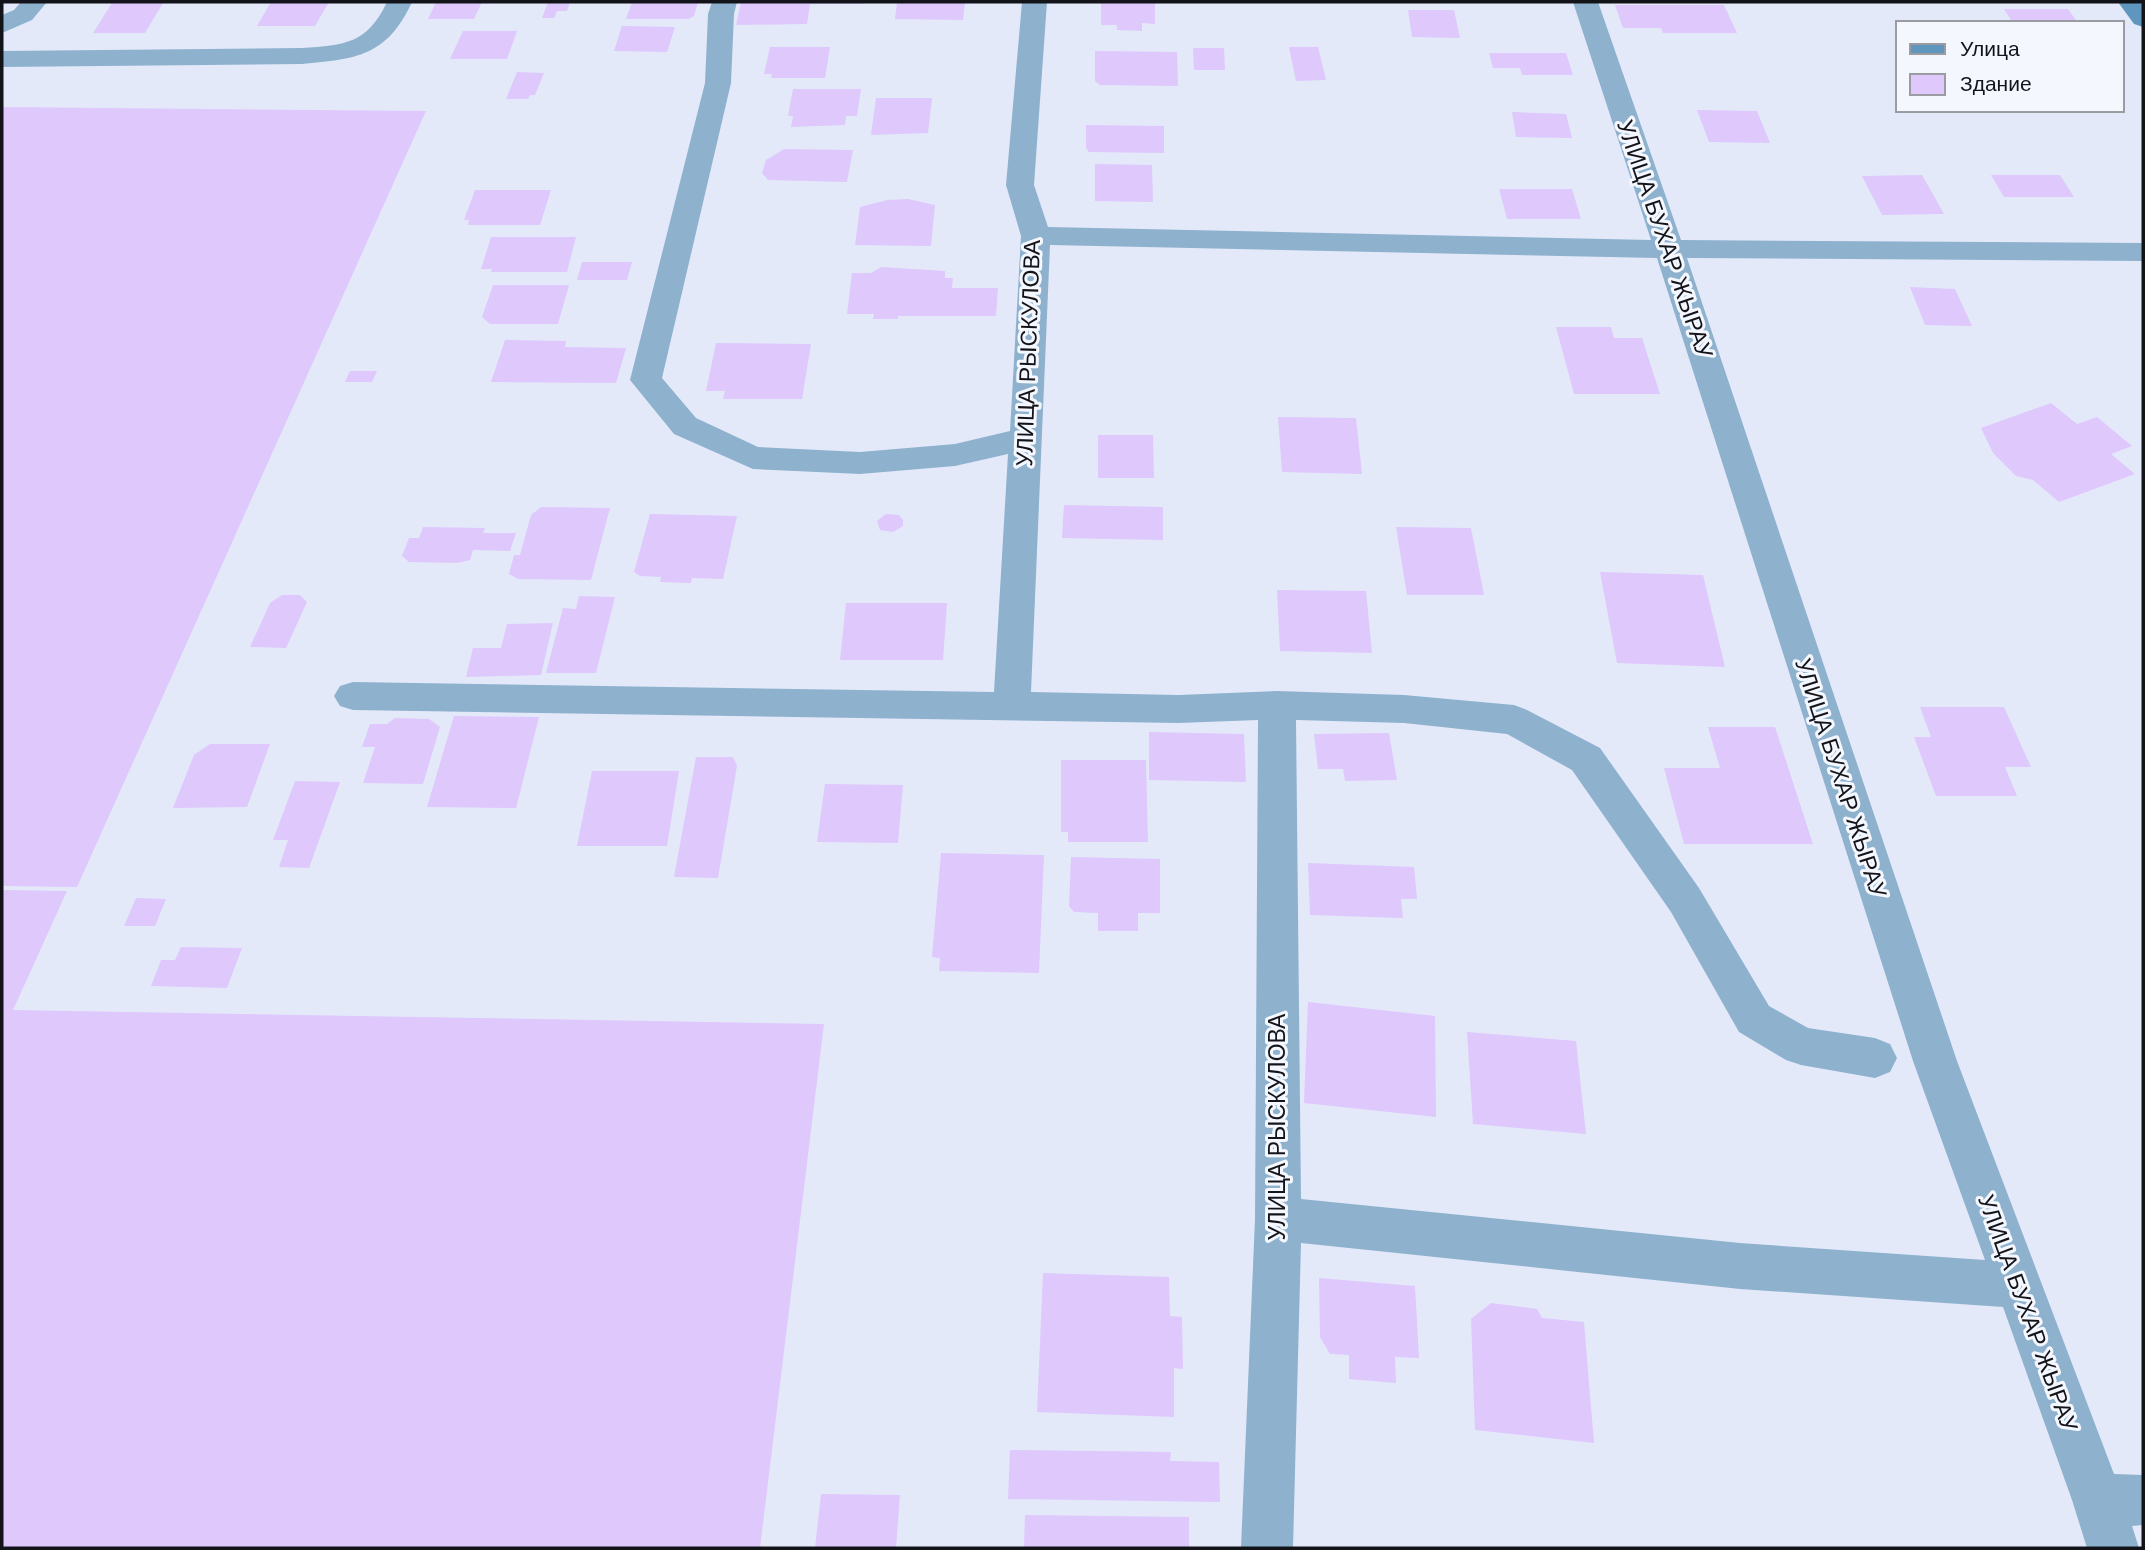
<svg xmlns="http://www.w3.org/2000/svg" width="2145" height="1550" viewBox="0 0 2145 1550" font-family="Arial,sans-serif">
  <rect width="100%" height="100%" fill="#e4e9fa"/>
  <g fill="#dec8fc">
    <polygon points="126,2 163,3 145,33 93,33 112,3"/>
    <polygon points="271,2 329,2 315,26 257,26"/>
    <polygon points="436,2 482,2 474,19 428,19"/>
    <polygon points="548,2 570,2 567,11 557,11 554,18 542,18"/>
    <polygon points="632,2 698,2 694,16 688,19 626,19"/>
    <polygon points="741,2 864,2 864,4 810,4 807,24 736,25"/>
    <polygon points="897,2 965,2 963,20 895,19"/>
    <polygon points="1101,2 1155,2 1155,24 1142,23 1142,31 1117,30 1117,25 1101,25"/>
    <polygon points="1615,5 1724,5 1737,33 1663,33 1661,28 1623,28"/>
    <polygon points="2004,9 2068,9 2078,23 2013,23"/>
    <polygon points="1408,10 1454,10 1460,38 1412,37"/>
    <polygon points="622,26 675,27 667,52 614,51"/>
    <polygon points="463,31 517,31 507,59 450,59"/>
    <polygon points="770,47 830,47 825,78 771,78 772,74 764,74"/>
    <polygon points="1289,47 1318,47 1326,80 1296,81"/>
    <polygon points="1193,48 1224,48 1225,70 1194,70"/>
    <polygon points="1095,51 1177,52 1178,86 1100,85 1095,81"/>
    <polygon points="1489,53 1566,53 1573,75 1522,75 1520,68 1493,68"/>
    <polygon points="517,72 544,73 535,95 530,95 528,99 506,99"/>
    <polygon points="793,89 861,89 857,116 846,116 845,125 791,127 793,116 788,116"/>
    <polygon points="876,98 932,98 928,133 871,135"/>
    <polygon points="2,107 426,111 77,887 2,886"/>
    <polygon points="1697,110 1757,111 1770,143 1709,142"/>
    <polygon points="1512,112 1566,114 1572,138 1516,137"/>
    <polygon points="1086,125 1164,126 1164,153 1089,152 1086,148"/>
    <polygon points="784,149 853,150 847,182 768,180 762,173 766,160"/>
    <polygon points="1095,164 1152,165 1153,202 1095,201"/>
    <polygon points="1922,175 1944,214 1882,215 1862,176"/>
    <polygon points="1991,175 2060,175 2074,197 2004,197"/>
    <polygon points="1499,189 1572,189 1581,219 1507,219"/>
    <polygon points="475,190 551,190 540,225 468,225 469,220 464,220"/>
    <polygon points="908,199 935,205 931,246 855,245 860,207 887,200"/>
    <polygon points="491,237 576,237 567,272 491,272 492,269 481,269"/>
    <polygon points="582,262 632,262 627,280 577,280"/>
    <polygon points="881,267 945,271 945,278 953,278 952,288 998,288 996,316 898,316 898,319 873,319 874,314 847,314 852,273 871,273"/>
    <polygon points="493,285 569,285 558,324 490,324 482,317"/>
    <polygon points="1910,287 1955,289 1972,326 1925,325"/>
    <polygon points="1556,327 1611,327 1614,338 1642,338 1660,394 1574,394"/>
    <polygon points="505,340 566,341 565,347 626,348 616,383 491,382"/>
    <polygon points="716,343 811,344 802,399 723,399 725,391 706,391"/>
    <polygon points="350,371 377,371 372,382 345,382"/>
    <polygon points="2051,403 2077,424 2097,417 2132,446 2111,454 2135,474 2059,502 2033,480 2016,476 1993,453 1981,428"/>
    <polygon points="1278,417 1356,418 1362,474 1282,472"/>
    <polygon points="1098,435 1153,435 1154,478 1098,478"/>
    <polygon points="1064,505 1163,507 1163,540 1062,538"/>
    <polygon points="541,507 610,508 591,580 518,579 509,574 514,555 520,555 531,515"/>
    <polygon points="650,514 737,516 723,579 692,578 691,583 660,582 661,577 640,576 634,572"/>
    <polygon points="886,514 899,515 903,520 903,526 893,532 880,530 877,521"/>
    <polygon points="423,527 485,528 483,533 516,533 510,551 473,550 470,560 457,563 409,562 402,556 409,538 419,538"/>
    <polygon points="1396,527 1471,528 1484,595 1407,595"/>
    <polygon points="1600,572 1703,575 1725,667 1617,663"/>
    <polygon points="1277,590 1366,591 1372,653 1280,651"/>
    <polygon points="282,595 300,595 307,602 286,648 250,647 270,603"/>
    <polygon points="579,596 615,597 596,673 546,673 563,608 576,609"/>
    <polygon points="846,603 947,603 943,660 840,660"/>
    <polygon points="553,623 541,675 466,677 473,648 501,648 507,624"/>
    <polygon points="1920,707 2004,707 2031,767 2005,767 2017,796 1936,796 1914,737 1931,737"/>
    <polygon points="454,716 539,717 516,808 427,807"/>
    <polygon points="395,718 429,719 440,727 423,784 363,783 375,747 362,747 370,724 387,724"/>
    <polygon points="1708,727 1775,727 1813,844 1684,844 1664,768 1720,768"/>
    <polygon points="1149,732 1244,734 1246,782 1149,780"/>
    <polygon points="1389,733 1397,780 1345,781 1343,769 1318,769 1314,734"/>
    <polygon points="210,744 270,744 247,807 173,808 194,755"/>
    <polygon points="696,757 733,757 737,766 718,878 674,877"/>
    <polygon points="1061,760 1146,760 1148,842 1068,842 1068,832 1061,832"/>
    <polygon points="592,771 679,771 667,846 577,846"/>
    <polygon points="295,781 340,782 309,868 279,867 288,840 273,840"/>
    <polygon points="825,784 903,785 898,843 817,842"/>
    <polygon points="941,853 1044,855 1039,973 939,971 940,958 932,957"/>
    <polygon points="1071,857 1160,859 1160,913 1138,913 1138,931 1098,931 1098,913 1074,912 1069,906"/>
    <polygon points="1308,863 1414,867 1417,899 1401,899 1403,918 1310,915"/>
    <polygon points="2,890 67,891 13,1010 824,1024 760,1548 2,1548"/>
    <polygon points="136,898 166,899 155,926 124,926"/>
    <polygon points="181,947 242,948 227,988 151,986 161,960 175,960"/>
    <polygon points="1308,1002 1435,1016 1436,1117 1304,1103"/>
    <polygon points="1467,1032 1576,1041 1586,1134 1473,1124"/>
    <polygon points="1043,1273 1169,1277 1170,1316 1182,1317 1183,1369 1174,1368 1174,1417 1037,1412"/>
    <polygon points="1319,1278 1415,1286 1419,1358 1395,1357 1396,1383 1349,1379 1349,1355 1330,1354 1320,1337"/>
    <polygon points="1491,1303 1537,1309 1542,1318 1584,1322 1594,1443 1475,1430 1471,1319"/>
    <polygon points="1010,1450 1171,1452 1170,1461 1219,1462 1220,1502 1008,1499"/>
    <polygon points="821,1494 900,1495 896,1548 815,1548"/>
    <polygon points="1025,1515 1189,1517 1189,1548 1024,1548"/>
  </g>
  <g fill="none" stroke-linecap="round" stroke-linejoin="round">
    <g fill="#8eb2ce" fill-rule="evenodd">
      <polygon points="21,2 47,2 32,20 2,33 2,15 14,10"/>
      <path d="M 387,2 L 412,2 C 387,56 357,59 302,64 L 2,67 L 2,51 L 302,48 C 345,45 367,44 387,2 Z"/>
      <path d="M 712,2 L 737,2 L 734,14 L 731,83 L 662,378 L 696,418 L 758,447 L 860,452 L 955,444 L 1010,431 L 1021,236 L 1006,185 L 1022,2 L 1047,2 L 1034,185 L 1048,227 L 1651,240 L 1573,2 L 1598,2 L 1681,240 L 2143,243 L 2143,261 L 1687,258 L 1957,1061 L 2114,1474 L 2143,1475 L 2143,1525 L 2132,1526 L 2139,1548 L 2087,1548 L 2072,1500 L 2003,1307 L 1740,1289 L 1301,1243 L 1293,1548 L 1241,1548 L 1255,1219 L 1258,720 L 1179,723 L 353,710 L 340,706 L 334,696 L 340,686 L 353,682 L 994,692 L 1008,454 L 955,466 L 860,474 L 753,469 L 674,434 L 630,380 L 705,83 L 708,14 ZM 1050,245 L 1657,258 L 1913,1061 L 1985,1260 L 1740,1243 L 1301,1199 L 1296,720 L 1404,723 L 1507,734 L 1572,770 L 1671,912 L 1739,1032 L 1786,1060 L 1801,1065 L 1875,1078 L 1890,1072 L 1897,1058 L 1890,1044 L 1875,1038 L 1808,1028 L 1769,1006 L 1699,888 L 1600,748 L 1527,710 L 1514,705 L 1404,695 L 1277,691 L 1179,695 L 1031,692 Z"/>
    </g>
    <polygon fill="#5e96be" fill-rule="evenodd" points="2118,2 2143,2 2143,27 2134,24"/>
  </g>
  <g text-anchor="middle" stroke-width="6" stroke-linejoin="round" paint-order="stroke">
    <g font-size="23" fill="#121419" stroke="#f5f7fe">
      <text transform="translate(1665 239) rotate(71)" y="8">УЛИЦА БУХАР ЖЫРАУ</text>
      <text transform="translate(1028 353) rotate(-88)" y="8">УЛИЦА РЫСКУЛОВА</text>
      <text transform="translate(1841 778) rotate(72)" y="8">УЛИЦА БУХАР ЖЫРАУ</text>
      <text transform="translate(1277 1127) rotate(-90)" y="8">УЛИЦА РЫСКУЛОВА</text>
      <text transform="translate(2028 1313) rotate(70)" y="8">УЛИЦА БУХАР ЖЫРАУ</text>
    </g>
  </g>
  <rect width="2145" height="1550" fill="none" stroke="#121419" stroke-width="7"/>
  <rect x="1896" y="21" width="228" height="91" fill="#f5f7fe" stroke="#9a9ca2" stroke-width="2"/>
  <rect x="1910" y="44" width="35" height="10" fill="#5e96be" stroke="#9a9ca2" stroke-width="2"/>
  <text x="1960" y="56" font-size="21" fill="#121419">Улица</text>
  <rect x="1910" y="74" width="35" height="21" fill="#dec8fc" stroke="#9a9ca2" stroke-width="2"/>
  <text x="1960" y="91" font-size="21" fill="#121419">Здание</text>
</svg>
